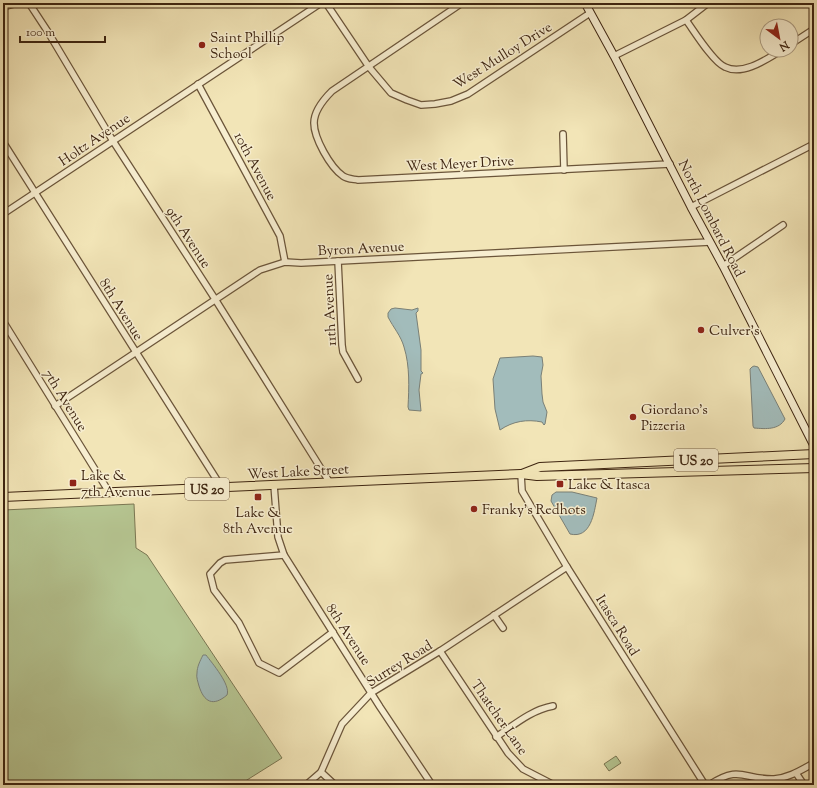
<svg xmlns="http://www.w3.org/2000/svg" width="817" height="788" viewBox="0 0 817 788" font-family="'Sorts Mill Goudy',serif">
  <rect width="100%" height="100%" fill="#f2e5b7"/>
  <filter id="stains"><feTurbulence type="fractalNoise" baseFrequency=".005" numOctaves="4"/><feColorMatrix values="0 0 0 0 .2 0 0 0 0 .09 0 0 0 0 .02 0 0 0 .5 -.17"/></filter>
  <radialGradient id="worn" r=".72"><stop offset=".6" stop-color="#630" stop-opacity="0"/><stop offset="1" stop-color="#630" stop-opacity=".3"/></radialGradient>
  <g fill="#b6c692" stroke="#7a7652">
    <polygon points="134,504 136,548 147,555 282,758 239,785 3,785 3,510"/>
    <polygon points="616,756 621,763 609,771 604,764"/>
  </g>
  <g fill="#a2bcbb" stroke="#7a8077">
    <path d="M 395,308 L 412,310 L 418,308 L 418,311 L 416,313 L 421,350 L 421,371 L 423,373 L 421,374 L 419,390 L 421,411 L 409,410 L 408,407 C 409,388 410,366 404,347 C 401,336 393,327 388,317 L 388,313 L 391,309 Z"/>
    <path d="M 533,356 L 542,357 L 543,365 L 541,376 L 542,394 L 543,402 L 547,412 L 545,424 L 544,425 L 542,422 C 527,419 513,421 500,430 L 495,409 L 493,379 L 500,358 Z"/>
    <path d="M 754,366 L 758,367 L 785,419 C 779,430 766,429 754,428 L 753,426 L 750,369 L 752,367 Z"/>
    <path d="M 556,492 L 572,492 L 597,498 C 594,513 591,539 570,534 L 551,501 L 552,495 Z"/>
    <path d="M 203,655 L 206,655 C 212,663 231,685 227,695 C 213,707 204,702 199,686 C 198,682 196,677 197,673 C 197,667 200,661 203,655 Z"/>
  </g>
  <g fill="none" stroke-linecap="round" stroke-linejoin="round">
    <g stroke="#6b553a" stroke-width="8">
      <g id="street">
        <polyline points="29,3 48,32 113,141 215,299 330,483"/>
        <polyline points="326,3 369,67 391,93 407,100 421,105 435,104 451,101 468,94 590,13"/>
        <path d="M 462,3 L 332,91 C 324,99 314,111 314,123 C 314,138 330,167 343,176 C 347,179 353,179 358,180 L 670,164"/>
        <polyline points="3,7 18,3"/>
        <path d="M 686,20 C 694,31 713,62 725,67 C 743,76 767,59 782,50"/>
        <polyline points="791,44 814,29"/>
        <polyline points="614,56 686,20 708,3"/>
        <polyline points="198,84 280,236 285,262"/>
        <polyline points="563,134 564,170"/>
        <polyline points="3,142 222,488"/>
        <polyline points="691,207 814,144"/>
        <polyline points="3,214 321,3"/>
        <polyline points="338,261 342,345 343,352 358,379"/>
        <polyline points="723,266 783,225"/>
        <polyline points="3,321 109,492"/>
        <polyline points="55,406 260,270 285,262 301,263 710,242"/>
        <polyline points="521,474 522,491 567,567 705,785"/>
        <polyline points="274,485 278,537 284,555 380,707 432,785"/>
        <polyline points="284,555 225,560 220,563 210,574 214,590 239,623 259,663 279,673 333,632"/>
        <polyline points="494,615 503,628"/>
        <polyline points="440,651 508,753 523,769 554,785"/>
        <path d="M 496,737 C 514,725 531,710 553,706"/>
        <polyline points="321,772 335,785"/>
        <polyline points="796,773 804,785"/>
        <polyline points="306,785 321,772 342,724 371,693 440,651 567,567"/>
        <path d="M 709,785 C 741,764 743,780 774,779 C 789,778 801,770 814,763"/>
      </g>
    </g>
    <g stroke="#3e2511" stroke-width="9">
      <polyline id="secondary" points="585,3 614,56 691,207 723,266 814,446"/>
    </g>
    <g stroke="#3e2511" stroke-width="10">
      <g id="primary">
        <polyline points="522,474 540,467 814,454"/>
        <polyline points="3,497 521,474 537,476 814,468"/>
      </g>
    </g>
    <use href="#street" stroke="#f7eed0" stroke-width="5.5"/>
    <use href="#secondary" stroke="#f7eed0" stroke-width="7"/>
    <use href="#primary" stroke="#f2e5b7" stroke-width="8"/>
  </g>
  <g fill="#8f2418" stroke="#f7eed0" stroke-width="1.5">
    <circle cx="202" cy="45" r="4"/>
    <circle cx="701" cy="330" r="4"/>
    <circle cx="633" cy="417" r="4"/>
    <rect x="69" y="479" width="8" height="8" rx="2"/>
    <rect x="556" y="480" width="8" height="8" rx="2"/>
    <rect x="254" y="493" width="8" height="8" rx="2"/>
    <circle cx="474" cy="509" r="4"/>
  </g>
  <g text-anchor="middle" stroke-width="3" stroke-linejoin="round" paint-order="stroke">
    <g fill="#f7eed0" stroke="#76614a" stroke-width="1">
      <rect x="674" y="449" width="44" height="22" rx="3"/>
      <rect x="185" y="478" width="44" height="22" rx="3"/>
    </g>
    <g font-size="13" font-weight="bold" fill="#3e2511">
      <text x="696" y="465">US 20</text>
      <text x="207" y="494">US 20</text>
    </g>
    <g font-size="14" fill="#3e2511" stroke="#f7eed0" text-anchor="start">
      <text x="210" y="42">Saint Phillip<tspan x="210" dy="16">School</tspan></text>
      <text x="709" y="335">Culver's</text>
      <text x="641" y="414">Giordano's<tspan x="641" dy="16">Pizzeria</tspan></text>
      <text x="81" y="480">Lake &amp;<tspan x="81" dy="16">7th Avenue</tspan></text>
      <text x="568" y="489">Lake &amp; Itasca</text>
      <text x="482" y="514">Franky's Redhots</text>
      <text x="258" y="517" text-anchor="middle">Lake &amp;<tspan x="258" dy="16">8th Avenue</tspan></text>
    </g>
    <g font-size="14" fill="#3e2511" stroke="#f7eed0">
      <text transform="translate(502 55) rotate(-32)" y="5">West Mulloy Drive</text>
      <text transform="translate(94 139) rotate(-34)" y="5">Holtz Avenue</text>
      <text transform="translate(460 163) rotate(-3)" y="5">West Meyer Drive</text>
      <text transform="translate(256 166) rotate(62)" y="5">10th Avenue</text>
      <text transform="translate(712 218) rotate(63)" y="5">North Lombard Road</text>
      <text transform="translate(189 237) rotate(57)" y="5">9th Avenue</text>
      <text transform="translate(361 248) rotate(-3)" y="5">Byron Avenue</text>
      <text transform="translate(122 309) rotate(58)" y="5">8th Avenue</text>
      <text transform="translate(329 310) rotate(-93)" y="5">11th Avenue</text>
      <text transform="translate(66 400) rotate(58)" y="5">7th Avenue</text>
      <text transform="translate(298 471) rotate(-3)" y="5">West Lake Street</text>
      <text transform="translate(618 625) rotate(58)" y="5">Itasca Road</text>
      <text transform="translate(349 634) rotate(57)" y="5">8th Avenue</text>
      <text transform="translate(399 663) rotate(-32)" y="5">Surrey Road</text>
      <text transform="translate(500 717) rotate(55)" y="5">Thatcher Lane</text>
    </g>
  </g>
  <rect width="817" height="788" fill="none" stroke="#f2e5b7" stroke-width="16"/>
  <rect x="4" y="4" width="809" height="780" fill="none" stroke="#3e2511" stroke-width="2"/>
  <rect x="8" y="8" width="801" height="772" fill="none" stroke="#3e2511"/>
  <g transform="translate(779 38) rotate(148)"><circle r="19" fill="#f7eed0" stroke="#ad9e84"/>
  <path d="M0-3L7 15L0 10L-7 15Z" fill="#8f2418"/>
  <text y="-6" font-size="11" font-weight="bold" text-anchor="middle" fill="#3e2511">N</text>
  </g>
  <path d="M20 36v6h85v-6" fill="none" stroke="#3e2511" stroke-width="2"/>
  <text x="26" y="36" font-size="12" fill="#3e2511" stroke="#f7eed0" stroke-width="3" paint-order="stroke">100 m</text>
  <rect width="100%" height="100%" filter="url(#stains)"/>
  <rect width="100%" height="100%" fill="url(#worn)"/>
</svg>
